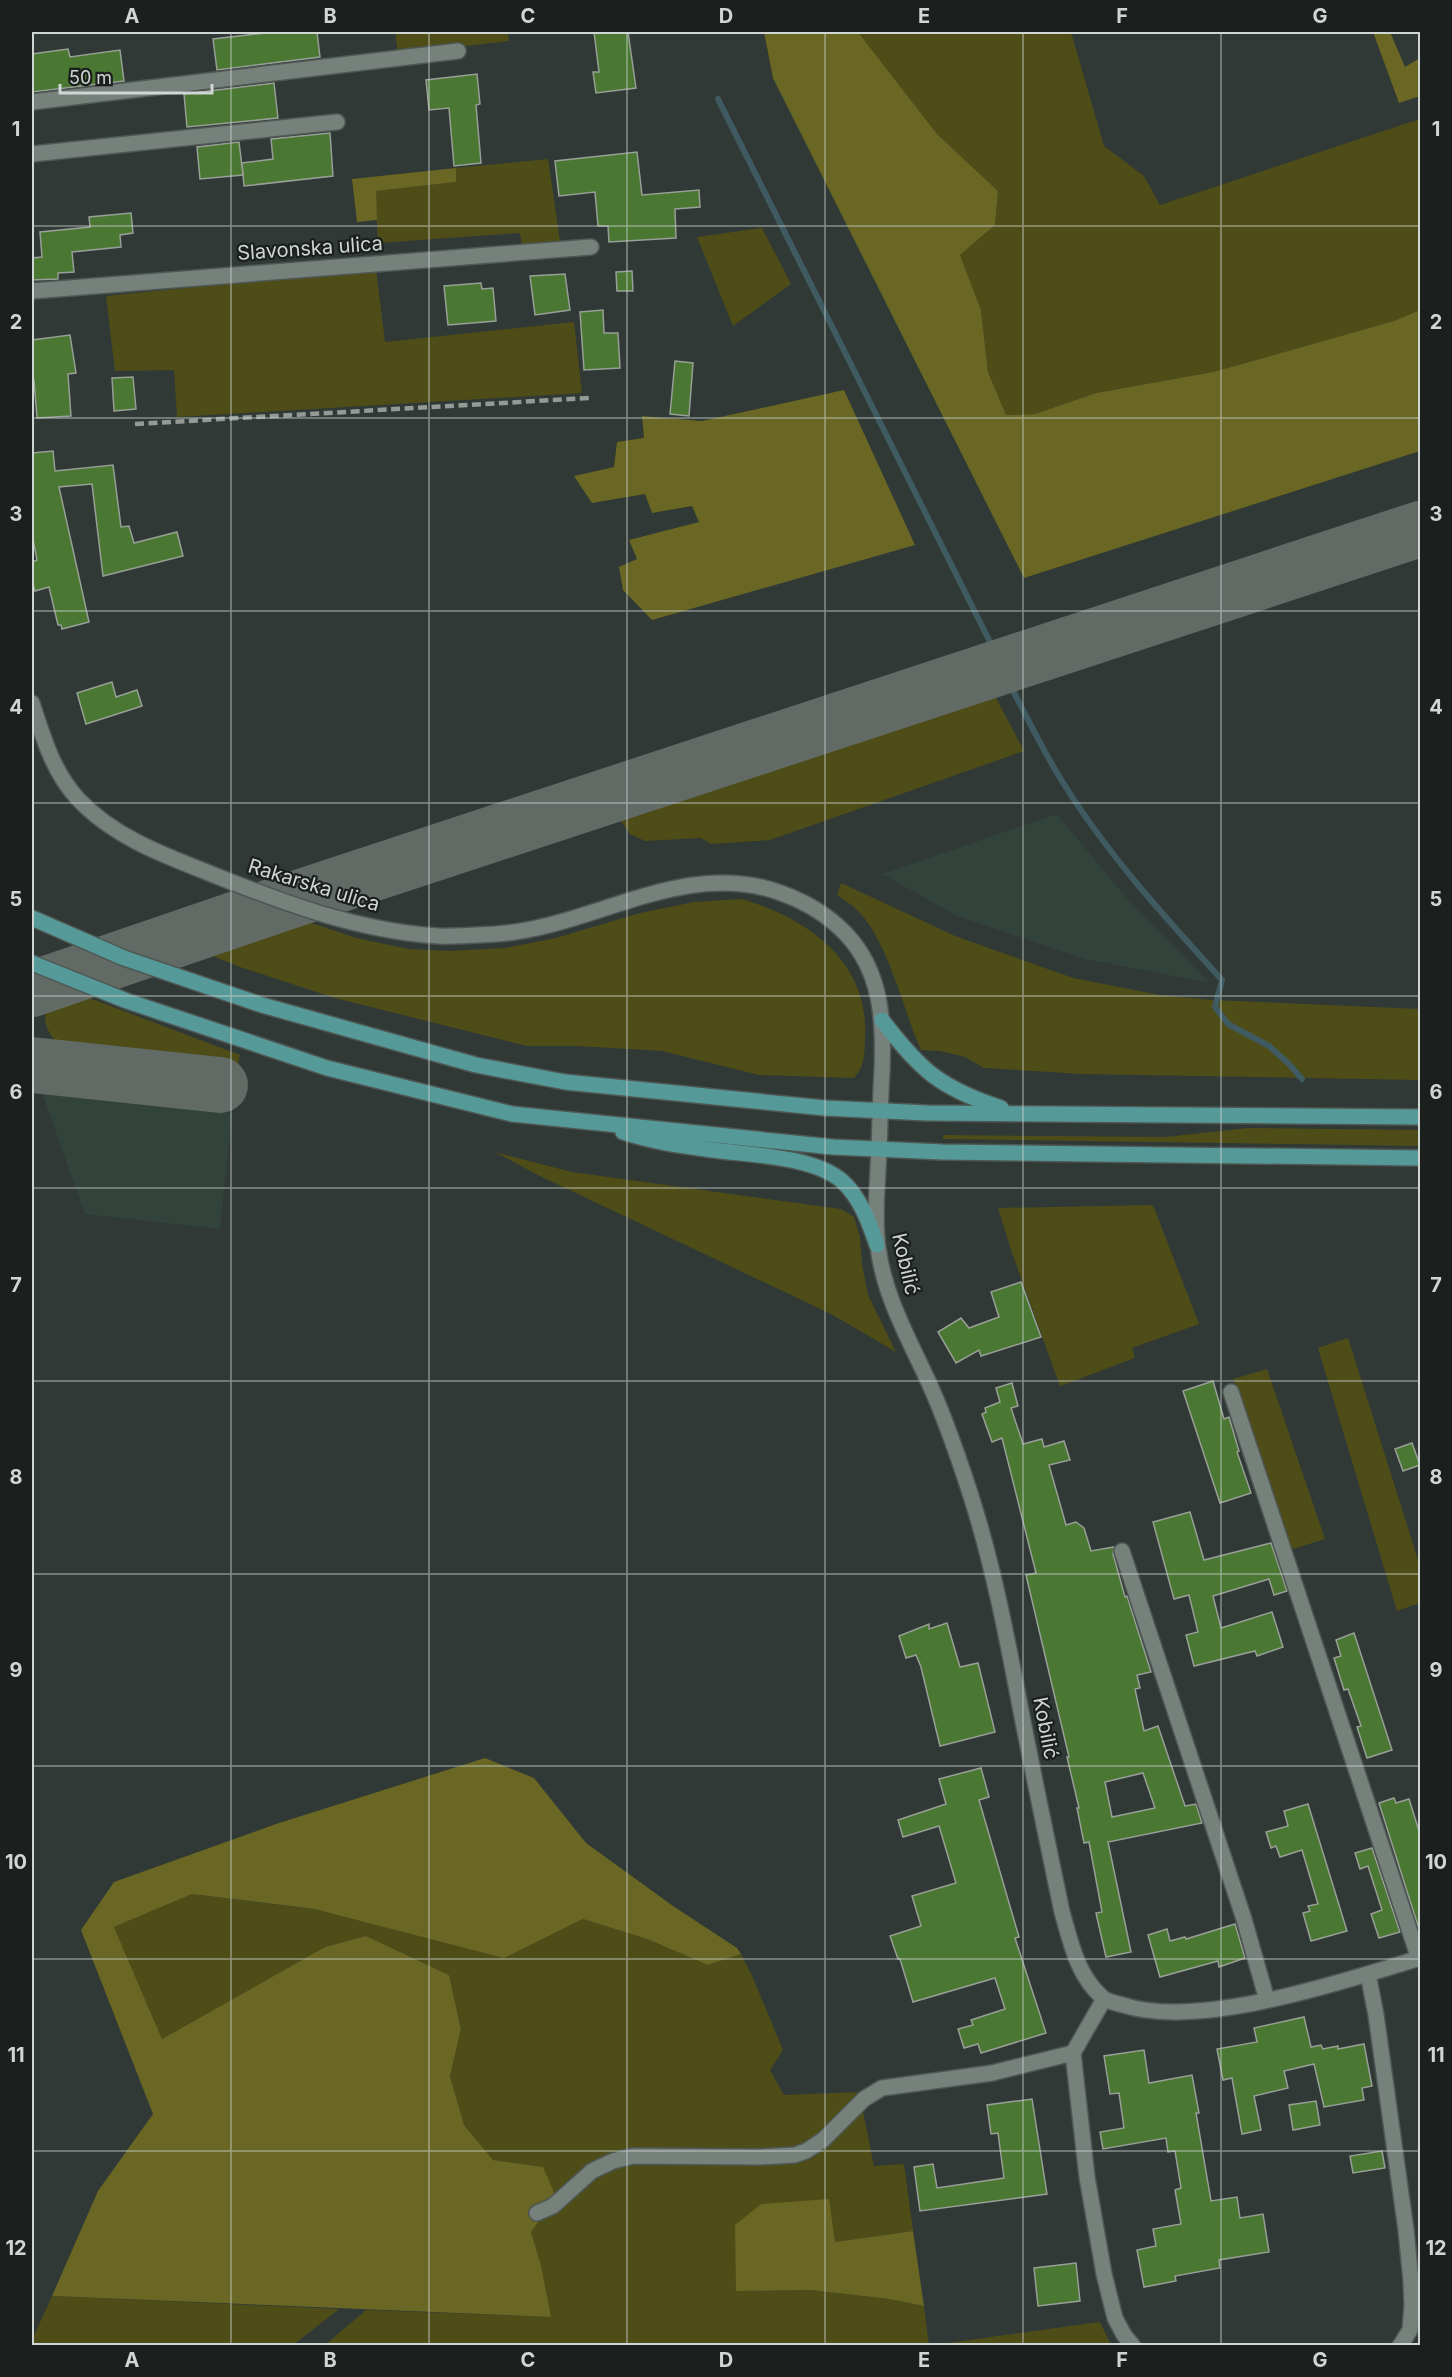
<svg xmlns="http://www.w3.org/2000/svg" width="1452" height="2377" viewBox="0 0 1452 2377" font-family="Inter,sans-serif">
  <rect width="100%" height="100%" fill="#303935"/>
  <g fill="#32433b">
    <polygon points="1057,814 1130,902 1210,983 1085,959 957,916 882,874"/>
    <polygon points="41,1090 232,1113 220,1229 85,1214"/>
  </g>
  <g fill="#4e4d18">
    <polygon points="395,32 508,32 509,41 398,54"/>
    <polygon points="858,32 1071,32 1104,146 1144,176 1160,205 1420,119 1420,310 1394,321 1213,372 1096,393 1035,414 1006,415 988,372 981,310 960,255 995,225 998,191 937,134"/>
    <polygon points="548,159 560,241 522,245 520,233 378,243 375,191 456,182 456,168"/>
    <polygon points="762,228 791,284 733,326 697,237"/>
    <polygon points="376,269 385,342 574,322 582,393 177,417 174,370 115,371 106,296"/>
    <polygon points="991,688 1024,751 770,840 711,844 701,838 645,841 630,834 615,813"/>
    <path d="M 841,883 L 955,936 L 1073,978 L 1160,995 L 1212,1000 L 1420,1009 L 1420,1080 L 1082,1074 L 984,1068 L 965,1057 L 940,1051 L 921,1050 C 903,1010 888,939 856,909 C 851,904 843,899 837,895 Z"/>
    <path d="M 742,899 C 806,918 868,960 865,1034 C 865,1049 865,1068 854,1078 L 759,1075 L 662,1051 L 578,1046 L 527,1046 L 335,998 L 240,967 L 193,948 L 291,916 L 356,938 L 409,949 L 449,951 L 505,948 L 556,938 L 640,913 L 694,902 Z"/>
    <path d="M 68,990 L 240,1055 L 236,1074 L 59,1045 C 38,1024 41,1003 68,990 Z"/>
    <polygon points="1248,1128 1420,1130 1420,1146 943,1139 943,1135 1165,1137"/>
    <polygon points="495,1152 572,1172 841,1209 854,1217 860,1237 862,1264 868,1295 896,1352 831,1314 542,1177"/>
    <polygon points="1153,1205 1199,1324 1132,1348 1135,1358 1060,1386 1012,1253 998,1208"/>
    <polygon points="1348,1338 1420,1566 1420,1603 1397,1611 1318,1348"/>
    <polygon points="1267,1369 1325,1539 1290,1550 1233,1379"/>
    <polygon points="192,1894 313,1909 504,1957 583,1919 647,1939 708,1965 741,1954 753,1978 783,2050 770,2070 784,2095 859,2092 874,2166 904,2164 913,2231 835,2242 736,2264 736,2291 811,2290 889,2299 924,2306 929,2345 325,2345 366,2310 550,2317 541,2265 531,2232 543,2167 493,2160 464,2125 450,2076 461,2029 449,1975 366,1936 325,1947 162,2039 114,1927"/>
    <polygon points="52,2296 339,2309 293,2345 32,2345 32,2340"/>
    <polygon points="1100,2322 1111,2345 932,2345"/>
  </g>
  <g fill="#696723">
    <polygon points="764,32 858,32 937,134 998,191 995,225 960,255 981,310 988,372 1006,415 1035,414 1096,393 1213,372 1394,321 1420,310 1420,451 1024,578 773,78"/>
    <polygon points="1373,32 1390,32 1405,67 1420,58 1420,96 1399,103"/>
    <polygon points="456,168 456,182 376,191 377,220 357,222 352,179"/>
    <polygon points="844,390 915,545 652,620 623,590 619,567 637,559 629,540 699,522 692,506 652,513 645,494 592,503 574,476 614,467 617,442 644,438 642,416 702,421"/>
    <polygon points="485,1758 534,1778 586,1843 673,1906 737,1948 741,1954 708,1965 647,1939 583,1919 504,1958 314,1909 192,1894 114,1927 162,2039 325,1947 366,1936 449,1975 461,2029 450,2076 464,2125 493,2160 543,2167 556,2197 531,2232 541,2265 551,2317 52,2296 98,2191 153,2114 81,1930 114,1882 276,1824"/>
    <polygon points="829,2199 835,2242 913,2231 924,2306 889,2299 811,2290 736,2291 735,2225 761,2204"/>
  </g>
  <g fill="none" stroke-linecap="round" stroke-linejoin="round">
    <g stroke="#405a61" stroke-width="6">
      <polyline points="718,99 994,650"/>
      <path d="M 1010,685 C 1027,717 1043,751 1062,781 C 1107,854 1165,917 1222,980 L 1215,1007 L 1228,1024 L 1269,1046 L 1289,1064 L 1302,1079"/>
    </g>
    <g stroke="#626a66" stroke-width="56">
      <polyline points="32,989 286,902 1420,529"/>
      <polyline points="32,1065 220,1085"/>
    </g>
  </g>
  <g fill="#4a7833" stroke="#989f96" stroke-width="1.5" fill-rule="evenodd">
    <polygon points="274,32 317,32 320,57 217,70 213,39"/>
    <polygon points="594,32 628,32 636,88 596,93 593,72 599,72"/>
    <polygon points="68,49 70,57 120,50 124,81 32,92 32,54"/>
    <polygon points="477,74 480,104 476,105 481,163 454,166 449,108 429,110 426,80"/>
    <polygon points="274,83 278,118 187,127 184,94"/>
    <polygon points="330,133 333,176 244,186 242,163 273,159 271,139"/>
    <polygon points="239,142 243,175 200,179 197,147"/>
    <polygon points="637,152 642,195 699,190 700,207 675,209 676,238 609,242 608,226 598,226 595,192 559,196 555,161"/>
    <polygon points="131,213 133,233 120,235 121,247 72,252 74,272 58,273 58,279 32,280 32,258 42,257 40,232 90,227 89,217"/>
    <polygon points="632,271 633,291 617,291 616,272"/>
    <polygon points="565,274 570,310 535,315 530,276"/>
    <polygon points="481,283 482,289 493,288 496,321 448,325 444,286"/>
    <polygon points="603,310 604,333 618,333 620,368 584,370 580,312"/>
    <polygon points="70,335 76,373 68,374 71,416 37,418 34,380 32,380 32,340"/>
    <polygon points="675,361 693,363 689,416 670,414"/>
    <polygon points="133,377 136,409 114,411 112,378"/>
    <polygon points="53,451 55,471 113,465 121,527 129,526 134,543 177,532 183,556 103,576 92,484 59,487 89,622 62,629 61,625 58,625 49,587 35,591 32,581 32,562 37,560 32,534 32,453"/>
    <polygon points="112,682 116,697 137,690 142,706 86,724 77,693"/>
    <polygon points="1021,1282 1041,1337 981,1356 979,1350 956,1363 938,1332 961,1318 969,1328 999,1317 991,1292"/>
    <polygon points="1213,1381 1224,1419 1229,1417 1239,1451 1237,1452 1251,1493 1220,1503 1183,1391"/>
    <path d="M 1012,1383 L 1018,1406 L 1011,1408 L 1023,1444 L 1042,1439 L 1044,1447 L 1064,1441 L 1070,1460 L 1049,1465 L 1066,1525 L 1076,1522 L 1084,1528 L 1091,1551 L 1114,1547 L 1113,1554 L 1125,1597 L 1127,1596 L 1151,1672 L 1137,1675 L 1140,1688 L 1135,1689 L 1144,1731 L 1158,1726 L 1185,1806 L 1196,1804 L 1202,1823 L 1108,1842 L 1131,1952 L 1106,1957 L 1096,1913 L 1102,1912 L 1089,1842 L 1084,1843 L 1077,1808 L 1079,1808 L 1067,1757 L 1069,1757 L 1026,1575 L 1036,1573 L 1002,1438 L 992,1442 L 982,1414 L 986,1412 L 985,1408 L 1000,1402 L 996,1388 ZM 1143,1773 L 1155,1808 L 1112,1817 L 1105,1782 Z"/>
    <polygon points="1412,1443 1420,1465 1403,1471 1395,1449"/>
    <polygon points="1190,1512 1204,1560 1271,1543 1287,1591 1274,1595 1269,1579 1213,1596 1221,1628 1272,1612 1283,1647 1257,1656 1255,1651 1194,1666 1186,1635 1198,1632 1189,1595 1174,1599 1153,1522"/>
    <polygon points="947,1623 960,1667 978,1663 995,1732 940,1746 921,1667 916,1655 906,1658 899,1636 929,1624 929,1629"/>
    <polygon points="1354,1633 1392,1750 1367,1758 1357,1727 1361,1726 1348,1689 1344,1690 1334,1658 1341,1656 1336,1640"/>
    <polygon points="981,1768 989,1797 979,1800 1019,1937 1015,1938 1046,2033 981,2053 978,2044 964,2048 958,2029 973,2025 971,2020 1005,2009 995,1978 913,2002 900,1959 898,1959 890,1936 921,1926 912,1896 956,1883 939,1826 903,1837 898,1820 946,1804 939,1779"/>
    <polygon points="1394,1798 1396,1803 1409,1799 1420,1834 1420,1925 1418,1926 1379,1803"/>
    <polygon points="1308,1804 1347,1931 1311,1941 1303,1913 1310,1911 1308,1906 1318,1904 1302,1850 1280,1857 1276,1846 1271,1848 1266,1832 1288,1826 1284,1811"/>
    <polygon points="1372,1848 1400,1932 1379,1938 1371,1914 1382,1910 1368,1866 1360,1869 1355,1853"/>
    <polygon points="1235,1924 1245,1958 1219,1967 1218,1961 1160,1977 1148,1935 1167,1929 1170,1941 1185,1937 1186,1939"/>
    <polygon points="1304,2017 1311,2047 1321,2045 1323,2049 1338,2046 1338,2049 1364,2044 1372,2086 1362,2088 1364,2100 1324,2107 1314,2064 1284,2071 1288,2088 1254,2096 1261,2130 1242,2134 1232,2078 1223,2080 1217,2049 1257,2042 1254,2028"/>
    <polygon points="1144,2050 1149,2083 1192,2075 1199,2113 1196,2113 1211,2201 1237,2197 1240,2218 1263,2214 1269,2252 1219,2260 1220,2268 1175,2276 1176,2281 1144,2287 1137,2250 1156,2246 1153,2229 1181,2224 1175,2190 1181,2188 1175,2151 1168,2152 1166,2138 1103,2149 1100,2132 1124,2128 1119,2093 1110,2094 1104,2056"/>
    <polygon points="1032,2099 1047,2194 920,2211 914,2167 933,2164 937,2188 1004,2178 998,2133 991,2134 987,2105"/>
    <polygon points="1316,2101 1320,2125 1293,2130 1289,2105"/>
    <polygon points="1382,2151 1385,2168 1353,2173 1350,2156"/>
    <polygon points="1076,2263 1080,2301 1038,2306 1034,2268"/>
  </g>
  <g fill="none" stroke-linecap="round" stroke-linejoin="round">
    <g stroke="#4e5753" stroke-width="18">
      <g id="minor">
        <polyline points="32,102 458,51"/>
        <polyline points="32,154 337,122"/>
        <polyline points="32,291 591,247"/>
        <polyline points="1231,1392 1419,1959"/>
        <polyline points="1122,1551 1244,1919 1267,2000"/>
        <polyline points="1368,1974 1376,2015 1406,2230 1411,2281 1412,2305 1410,2330 1400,2346"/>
        <polyline points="1073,2053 1087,2177 1104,2274 1115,2318 1124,2335 1133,2346"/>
        <polyline points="537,2213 553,2206 592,2171 613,2161 633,2156 760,2157 795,2155 806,2151 823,2140 864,2099 882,2088 992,2073 1073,2053 1104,1999"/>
      </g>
    </g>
    <g stroke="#4e5753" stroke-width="18">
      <path id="secondary" d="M 32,703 C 43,737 53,772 78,799 C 112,835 158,853 204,871 C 278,901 357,931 438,936 C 457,937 477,935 496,934 C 592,928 684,857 781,893 C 806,902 828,915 846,934 C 882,972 884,1022 882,1071 C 880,1104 880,1136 878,1169 C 877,1194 874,1221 878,1247 C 884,1296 909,1339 929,1383 C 945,1418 958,1456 970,1493 C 993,1564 1007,1638 1021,1711 C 1034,1778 1048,1845 1062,1912 C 1071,1943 1077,1975 1102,1997 C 1107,2002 1116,2003 1123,2005 C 1198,2030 1345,1981 1420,1958"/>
    </g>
    <g stroke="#4e5753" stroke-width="18">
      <g id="primary">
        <polyline points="32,918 124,958 262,1005 476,1065 565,1082 825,1108 927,1113 1420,1117"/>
        <polyline points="32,963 127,1001 327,1068 512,1114 833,1147 942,1152 1420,1158"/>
        <path d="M 882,1020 C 920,1070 940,1088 1001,1108"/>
        <path d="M 623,1132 C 652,1142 683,1146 713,1150 C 750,1155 813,1156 842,1181 C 860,1197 869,1222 877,1245"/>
      </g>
    </g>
    <use href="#minor" stroke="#77817c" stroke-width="15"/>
    <use href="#secondary" stroke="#77817c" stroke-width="15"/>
    <use href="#primary" stroke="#559a98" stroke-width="15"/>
    <polyline stroke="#949b97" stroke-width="4.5" stroke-dasharray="9 4.5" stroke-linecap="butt" points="135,424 589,398"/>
  </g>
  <path fill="none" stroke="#d0d6d3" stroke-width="1.5" stroke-opacity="0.55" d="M 231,32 L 231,2346M 429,32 L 429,2346M 627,32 L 627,2346M 825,32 L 825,2346M 1023,32 L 1023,2346M 1221,32 L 1221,2346M 32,226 L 1420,226M 32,418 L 1420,418M 32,611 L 1420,611M 32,803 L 1420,803M 32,996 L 1420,996M 32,1188 L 1420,1188M 32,1381 L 1420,1381M 32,1574 L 1420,1574M 32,1766 L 1420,1766M 32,1959 L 1420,1959M 32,2151 L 1420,2151"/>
  <g text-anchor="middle" stroke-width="4.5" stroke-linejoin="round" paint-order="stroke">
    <g font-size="20" fill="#d0d6d3" stroke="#1b1f1d">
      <text transform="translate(310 248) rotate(-4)" y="7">Slavonska ulica</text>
      <text transform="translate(314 885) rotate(17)" y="7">Rakarska ulica</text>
      <text transform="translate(906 1264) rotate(77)" y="7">Kobilić</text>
      <text transform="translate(1046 1728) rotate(79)" y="7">Kobilić</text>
    </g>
  </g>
  <rect width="1452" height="2377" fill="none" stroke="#1b1f1d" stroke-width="66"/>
  <path d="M60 84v9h152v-9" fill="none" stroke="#d0d6d3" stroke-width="3"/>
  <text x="69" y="84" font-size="18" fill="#d0d6d3" stroke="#1b1f1d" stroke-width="4.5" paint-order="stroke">50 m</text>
  <rect x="33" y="33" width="1386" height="2311" fill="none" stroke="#d0d6d3" stroke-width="2"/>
  <g font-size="20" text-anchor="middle" font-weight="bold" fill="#d0d6d3">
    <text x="132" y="23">A</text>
    <text x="330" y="23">B</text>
    <text x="528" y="23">C</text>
    <text x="726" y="23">D</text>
    <text x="924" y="23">E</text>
    <text x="1122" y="23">F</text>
    <text x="1320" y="23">G</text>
    <text x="16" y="136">1</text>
    <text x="1436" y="136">1</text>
    <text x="16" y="329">2</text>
    <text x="1436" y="329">2</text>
    <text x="16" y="521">3</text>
    <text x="1436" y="521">3</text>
    <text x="16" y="714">4</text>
    <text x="1436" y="714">4</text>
    <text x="16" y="906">5</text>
    <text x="1436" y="906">5</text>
    <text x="16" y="1099">6</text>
    <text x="1436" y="1099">6</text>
    <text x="16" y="1292">7</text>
    <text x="1436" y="1292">7</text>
    <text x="16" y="1484">8</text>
    <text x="1436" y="1484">8</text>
    <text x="16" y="1677">9</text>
    <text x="1436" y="1677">9</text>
    <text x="16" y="1869">10</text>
    <text x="1436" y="1869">10</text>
    <text x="16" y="2062">11</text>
    <text x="1436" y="2062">11</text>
    <text x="16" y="2255">12</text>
    <text x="1436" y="2255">12</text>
    <text x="132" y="2367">A</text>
    <text x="330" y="2367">B</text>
    <text x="528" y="2367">C</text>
    <text x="726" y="2367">D</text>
    <text x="924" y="2367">E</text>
    <text x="1122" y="2367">F</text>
    <text x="1320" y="2367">G</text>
  </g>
</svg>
